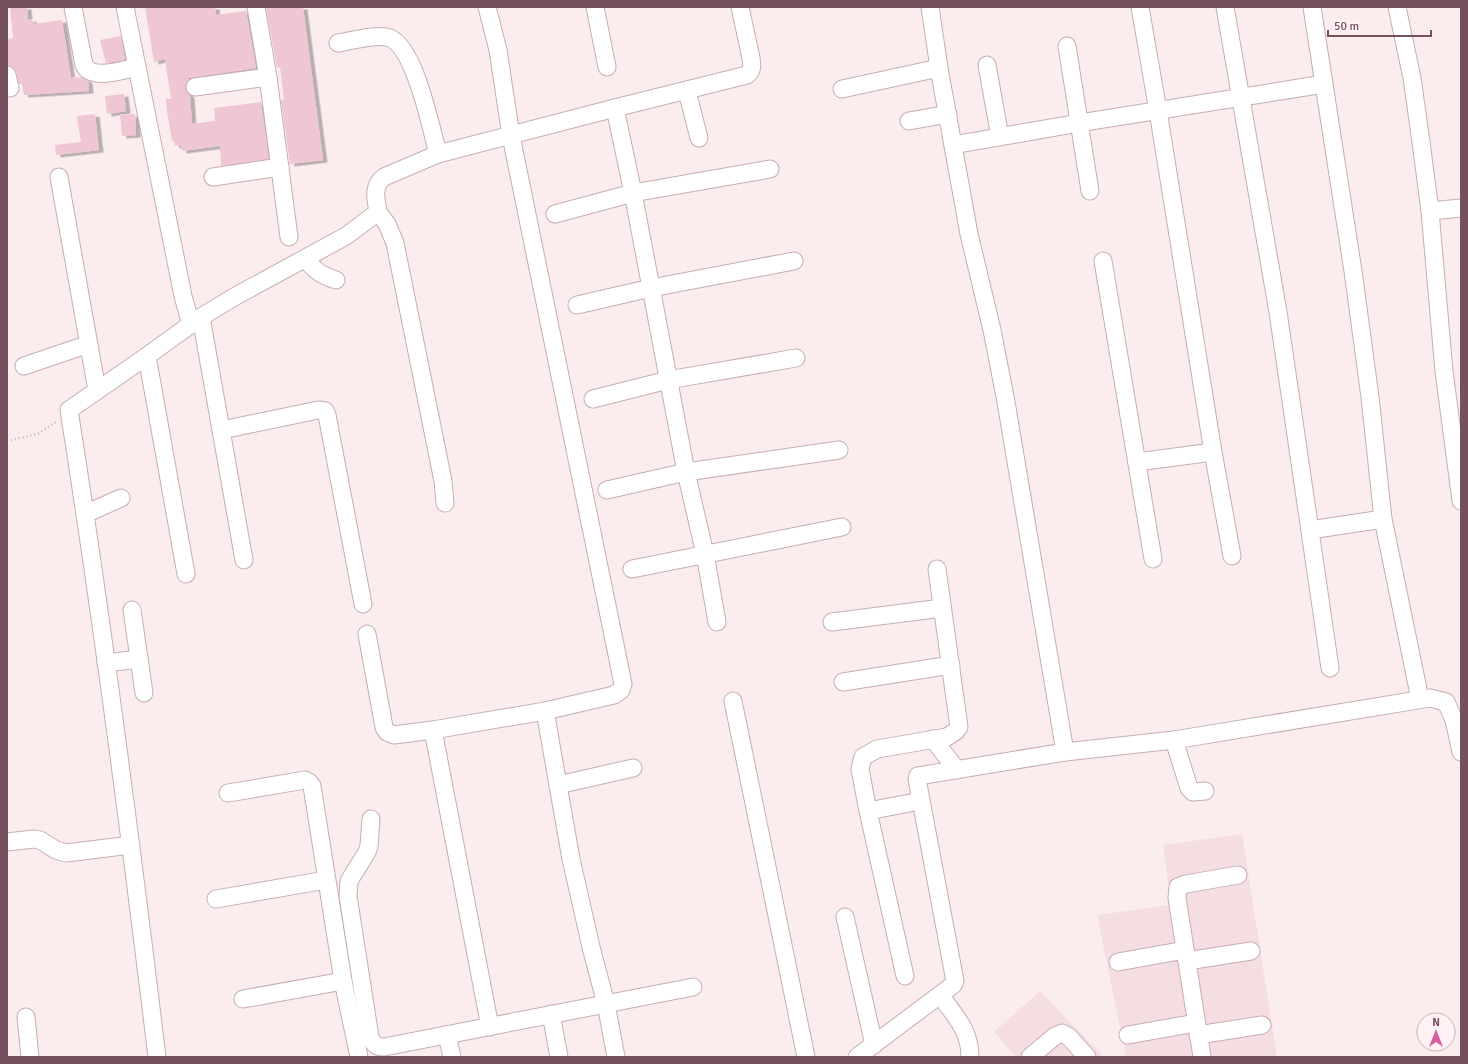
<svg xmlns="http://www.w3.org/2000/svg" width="1468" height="1064" viewBox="0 0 1468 1064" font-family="Signika,sans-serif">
  <defs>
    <filter id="shadow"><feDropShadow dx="4.5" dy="2.5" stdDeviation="0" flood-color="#0004"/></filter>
  </defs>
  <rect width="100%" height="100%" fill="#fbecee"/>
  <g fill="#f4dee2">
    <polygon points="1242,834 1277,1057 1126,1057 1097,915 1171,905 1163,845"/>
    <polygon points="1040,991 1104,1057 1016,1057 994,1032"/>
  </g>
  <g fill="#eec6d4" filter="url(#shadow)">
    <polygon points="10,7 27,7 28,20 32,19 33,24 62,20 71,78 82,77 88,81 89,91 24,95 22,84 19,84 15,68 7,65 7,39 13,38"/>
    <polygon points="145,7 215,7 216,15 246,11 256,68 189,78 186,84 185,89 190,96 192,124 215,121 214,108 261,102 269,159 221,166 220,146 182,151 181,145 175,146 174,141 172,141 167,111 166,99 171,99 165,59 154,62"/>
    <polygon points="273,7 303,7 323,160 290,164 281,100 284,100 280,67 277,68 266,8"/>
    <polygon points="121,36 125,60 106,63 100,40"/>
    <polygon points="124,94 126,111 107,114 105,96"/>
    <polygon points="95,114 99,150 56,155 55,145 81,142 77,116"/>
    <polygon points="135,114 136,135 122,136 120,115"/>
  </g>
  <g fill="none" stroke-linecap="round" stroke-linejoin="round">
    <g stroke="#c8acb6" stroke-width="19">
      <g id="minor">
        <path d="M 73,7 L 84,65 C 92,81 123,70 137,67"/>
        <polyline points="125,7 183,296 191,325"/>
        <polyline points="256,7 268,77 289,237"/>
        <polyline points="595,7 607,67"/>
        <polyline points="930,7 939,68 969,234 992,330 1006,402 1065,752"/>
        <polyline points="1140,7 1158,111 1213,452 1232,556"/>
        <polyline points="1225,7 1278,312 1330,668"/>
        <polyline points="1312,7 1353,271 1370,397 1383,519 1420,699"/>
        <polyline points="1397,7 1412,78 1421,142 1430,211 1444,371 1461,501"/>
        <path d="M 338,43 C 352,41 377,33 390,38 C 415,48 431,128 438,154"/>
        <polyline points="1067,46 1090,191"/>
        <polyline points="987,65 1000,137"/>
        <polyline points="7,75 10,88 7,88"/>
        <polyline points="195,87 268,77"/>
        <polyline points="842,89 939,68"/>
        <polyline points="687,91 699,138"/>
        <polyline points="615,108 633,193 686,472 705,554 717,622"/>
        <polyline points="909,121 948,114"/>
        <polyline points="953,145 1079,123 1324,84"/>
        <polyline points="59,177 97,390"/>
        <polyline points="213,177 280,167"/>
        <polyline points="1430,211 1461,208"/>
        <polyline points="378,212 387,224 395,243 443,481 445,503"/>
        <polyline points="555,214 633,193 770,169"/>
        <path d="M 305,259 C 316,271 320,275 336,280"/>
        <polyline points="1103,261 1153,559"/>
        <polyline points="577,305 651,288 794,261"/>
        <polyline points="201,317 244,560"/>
        <polyline points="147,356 186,574"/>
        <polyline points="24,366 80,347"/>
        <polyline points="593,399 668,380 796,358"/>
        <polyline points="222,430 318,410 325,411 327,415 363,604"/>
        <polyline points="1137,462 1213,452"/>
        <polyline points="607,490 686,472 839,450"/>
        <polyline points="85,514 121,498"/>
        <polyline points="1310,530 1383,519"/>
        <polyline points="632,569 842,527"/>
        <polyline points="132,610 144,693"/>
        <polyline points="832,622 942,608"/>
        <polyline points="367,634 384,727 387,732 394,735 433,730 545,711 614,695 621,690 623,684 511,136 498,50 487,7"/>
        <polyline points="106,663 139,659"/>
        <polyline points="843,682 951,665"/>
        <polyline points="733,701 806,1057"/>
        <polyline points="545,711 571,859 591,947 606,1004 616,1057"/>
        <polyline points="433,730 490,1027"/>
        <polyline points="933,739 957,770"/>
        <polyline points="1174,740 1189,788 1193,792 1205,791"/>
        <polyline points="558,785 633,768"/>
        <polyline points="228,793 305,780 309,782 312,786 343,981 359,1057"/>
        <polyline points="868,811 910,803"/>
        <path d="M 371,819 L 369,846 L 367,852 L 349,881 L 348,896 L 370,1037 C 373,1044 376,1047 384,1047 L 693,987"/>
        <polyline points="7,842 34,839 40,840 56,850 66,853 131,845"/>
        <polyline points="216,899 326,880"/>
        <polyline points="845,917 874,1045"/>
        <polyline points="1187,961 1251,951"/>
        <polyline points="1118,962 1185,950"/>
        <polyline points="905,976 868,811 860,769 863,757 877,749 947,737 956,731 959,727 937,569"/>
        <path d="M 940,995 C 955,1016 970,1030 970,1057"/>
        <polyline points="243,999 343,981"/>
        <polyline points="551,1014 559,1057"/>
        <polyline points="26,1017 30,1057"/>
        <polyline points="447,1035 452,1057"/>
        <polyline points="1128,1035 1196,1023"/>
        <polyline points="1198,1035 1262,1025"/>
        <path d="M 157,1057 C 131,841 103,625 69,410 L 147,356 L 201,317 L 234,297 L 346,236 L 378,212 C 376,199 372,186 384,177 L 438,154 L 615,108 L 747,75 C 753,70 752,65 751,58 L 740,7"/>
        <polyline points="857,1057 953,985 955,981 917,779 918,776 1065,752 1174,740 1430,698 1446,702 1454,720 1461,752"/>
        <polyline points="1030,1057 1055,1036 1062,1033 1069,1037 1087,1057"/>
        <polyline points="1202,1057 1177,898 1178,887 1186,884 1238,875"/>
      </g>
    </g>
    <polyline stroke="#d4a8b8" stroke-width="2.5" stroke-dasharray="1 3" stroke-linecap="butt" points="7,441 38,434 56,422"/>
    <use href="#minor" stroke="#fff" stroke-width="17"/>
  </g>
  <rect width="1468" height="1064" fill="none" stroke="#75505f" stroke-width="16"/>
  <g transform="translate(1436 1032)"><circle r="19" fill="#fef2f4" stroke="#c7b1b8"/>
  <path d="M0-3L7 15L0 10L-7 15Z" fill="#da5d9f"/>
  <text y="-6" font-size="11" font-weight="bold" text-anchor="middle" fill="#75505f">N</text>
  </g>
  <path d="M1328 30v6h103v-6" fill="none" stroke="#75505f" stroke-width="2"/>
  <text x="1334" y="30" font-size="12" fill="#75505f" stroke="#fef2f4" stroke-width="3" paint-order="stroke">50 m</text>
</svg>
